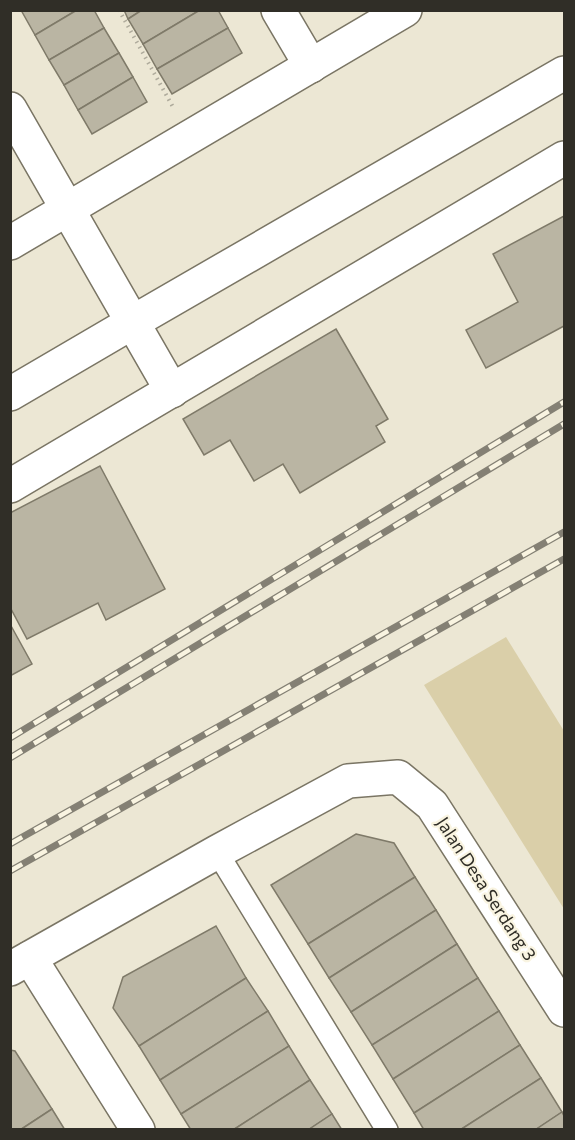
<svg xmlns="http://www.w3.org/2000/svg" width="575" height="1140" viewBox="0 0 575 1140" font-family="Commissioner,sans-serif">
  <rect width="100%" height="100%" fill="#ece7d4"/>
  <polygon fill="#dacfa9" points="506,637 564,731 564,909 424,685"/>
  <g fill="#bab5a3" stroke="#7f7a69" stroke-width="1.5">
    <polygon points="21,10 77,10 35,35"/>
    <polygon points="77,10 94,10 104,28 49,60 35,35"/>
    <polygon points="124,10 142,10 128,19"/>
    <polygon points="142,10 200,10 143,44 128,19"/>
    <polygon points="200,10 218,10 228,28 157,69 143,44"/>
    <polygon points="104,28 119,53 64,85 49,60"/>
    <polygon points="228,28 242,53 172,94 157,69"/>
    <polygon points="119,53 133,77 78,110 64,85"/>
    <polygon points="133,77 147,102 92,134 78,110"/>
    <polygon points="564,216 564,326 486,368 466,330 518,302 493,254"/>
    <polygon points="336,329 388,419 376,426 385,442 300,493 283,464 254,481 230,440 204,455 183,419"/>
    <polygon points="100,466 165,589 106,620 98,603 27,639 10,607 10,513"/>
    <polygon points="10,624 32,664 10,676"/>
    <polygon points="356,834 394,843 415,877 308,944 271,885"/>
    <polygon points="415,877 436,910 329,978 308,944"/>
    <polygon points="436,910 457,944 351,1012 329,978"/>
    <polygon points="216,926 246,978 139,1046 113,1008 123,977"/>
    <polygon points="457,944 478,978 372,1045 351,1012"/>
    <polygon points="246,978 268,1011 160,1080 139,1046"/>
    <polygon points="478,978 499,1011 393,1079 372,1045"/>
    <polygon points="268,1011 289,1046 181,1114 160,1080"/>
    <polygon points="499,1011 520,1045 414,1113 393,1079"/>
    <polygon points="520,1045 541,1078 460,1130 424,1130 414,1113"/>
    <polygon points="289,1046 310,1080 233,1130 191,1130 181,1114"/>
    <polygon points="10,1050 15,1051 52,1109 20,1130 10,1130"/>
    <polygon points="541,1078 562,1112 535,1130 460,1130"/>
    <polygon points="310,1080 332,1114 308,1130 233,1130"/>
    <polygon points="52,1109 65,1130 20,1130"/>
    <polygon points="562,1112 564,1116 564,1130 535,1130"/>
    <polygon points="332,1114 342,1130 308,1130"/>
  </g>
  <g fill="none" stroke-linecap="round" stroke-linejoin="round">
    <g stroke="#7a7564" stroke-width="24">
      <polyline id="lane" points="217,852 387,1130"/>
    </g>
    <g stroke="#7a7564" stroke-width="36">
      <g id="street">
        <polyline points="278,10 311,66"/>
        <polyline points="10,109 172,391"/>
        <polyline points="10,243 405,10"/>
        <polyline points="10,394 133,322 564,73"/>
        <polyline points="10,486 564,158"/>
        <polyline points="30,958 138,1130"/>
        <polyline points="10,969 217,852 348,781 398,777 432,805 564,1010"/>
      </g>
    </g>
    <polyline stroke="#afab9c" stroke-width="4" stroke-dasharray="1.5 4.5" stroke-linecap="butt" points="119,10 173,107"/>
    <use href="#lane" stroke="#fff" stroke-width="21"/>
    <use href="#street" stroke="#fff" stroke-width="33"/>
    <g stroke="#848074" stroke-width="7">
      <g id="rail">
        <polyline points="10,738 564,402"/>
        <polyline points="10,758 564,424"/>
        <polyline points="10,844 564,532"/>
        <polyline points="10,871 564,559"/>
      </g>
    </g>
    <use href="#rail" stroke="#f9f4e1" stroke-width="4.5" stroke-dasharray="14" stroke-linecap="butt"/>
  </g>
  <g text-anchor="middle" stroke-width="4.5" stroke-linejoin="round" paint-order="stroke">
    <g font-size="18" fill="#302e27" stroke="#f9f4e1">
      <text transform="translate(486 889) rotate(57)" y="6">Jalan Desa Serdang 3</text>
    </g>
  </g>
  <rect width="575" height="1140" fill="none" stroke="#302e27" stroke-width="24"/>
</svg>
